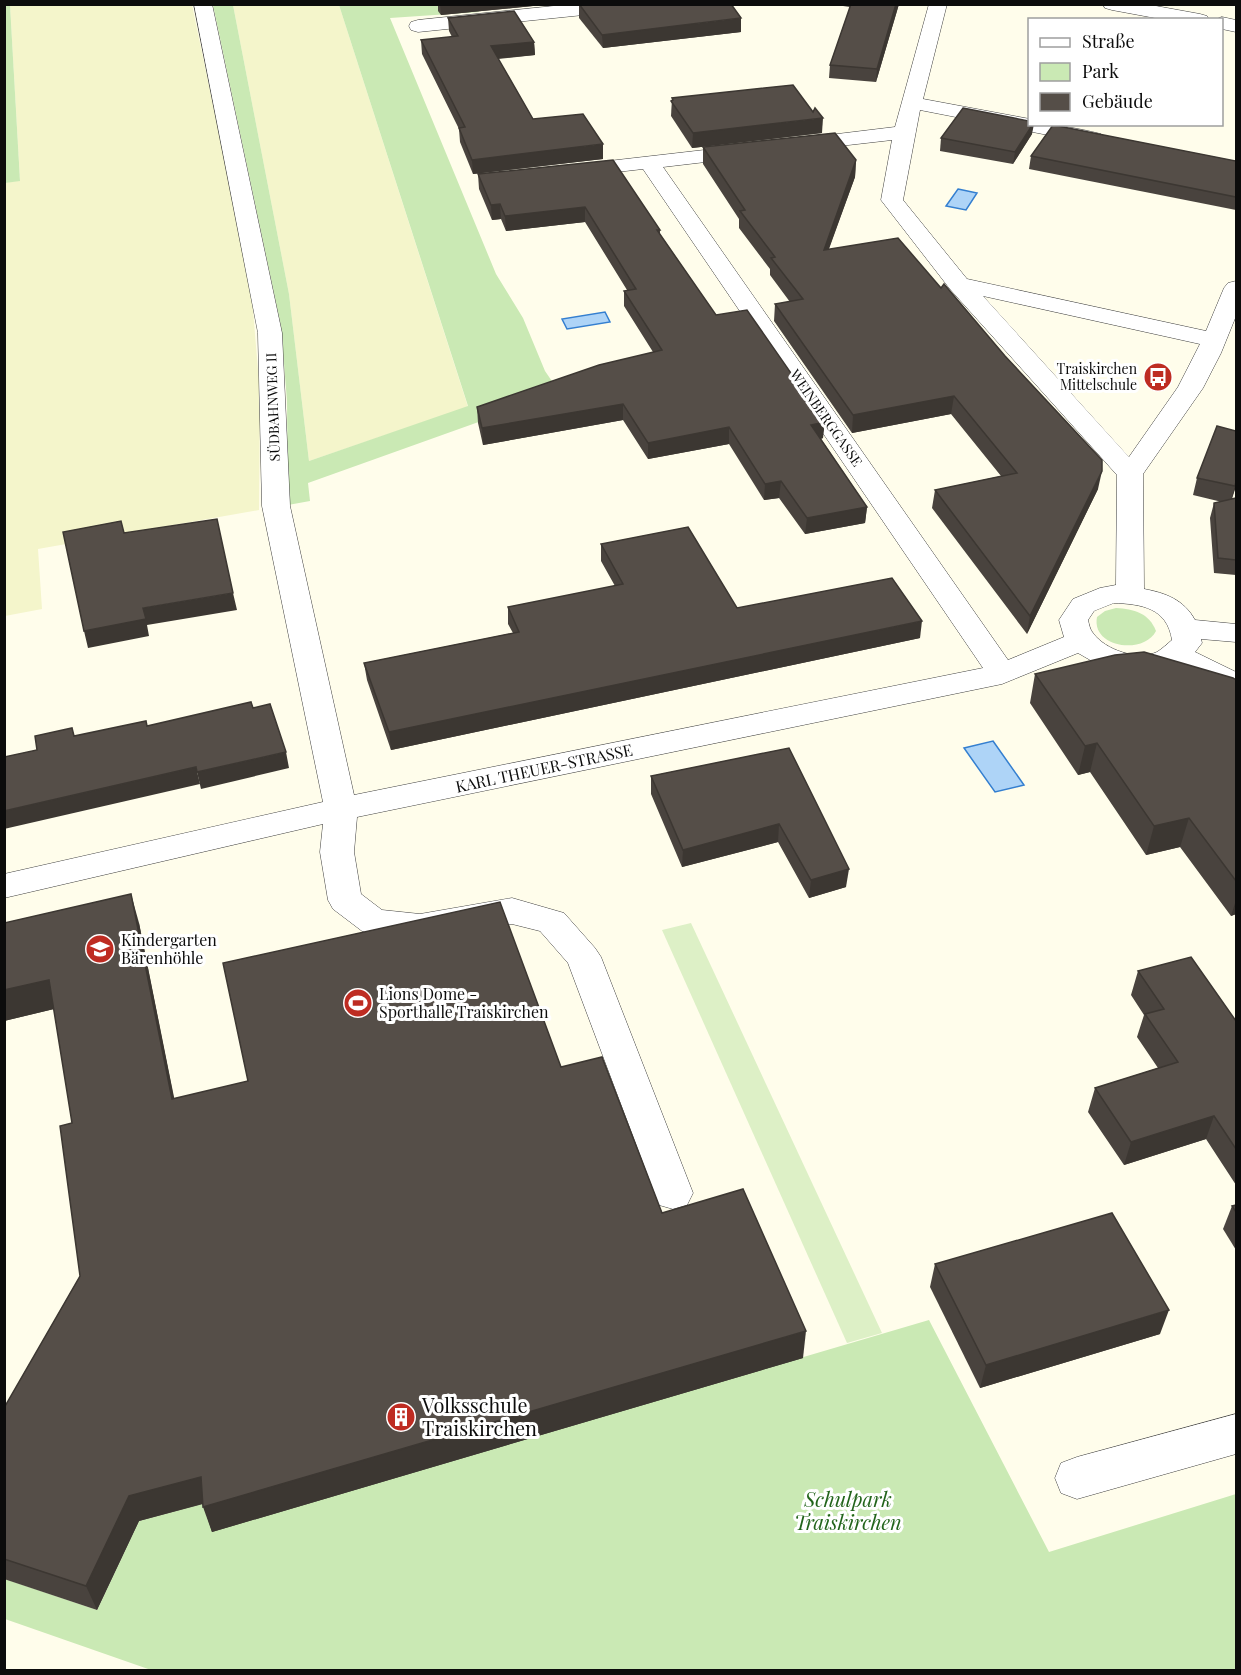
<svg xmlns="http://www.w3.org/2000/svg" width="1241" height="1675" viewBox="0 0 1241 1675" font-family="'Playfair Display',serif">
  <rect width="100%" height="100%" fill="#fffdeb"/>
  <g fill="#f4f5cb">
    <polygon points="10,5 192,5 251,286 260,394 259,510 38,549 42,609 5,616 4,183 20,180"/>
    <polygon points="233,5 339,5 468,407 309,461 289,294"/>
  </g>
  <g fill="#cae9b4">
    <polygon points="10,5 20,181 5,183 4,5"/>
    <polygon points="213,5 233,5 289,294 309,461 468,406 339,5 475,5 479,12 390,18 496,274 523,318 545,371 560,393 308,483 310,501 288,505 287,401 281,326"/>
    <path d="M 1116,608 C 1134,609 1149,613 1156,631 C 1144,655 1091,648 1097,617 L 1105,611 Z"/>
    <polygon points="929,1320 1049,1552 1236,1494 1236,1670 151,1670 5,1619 5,1579 97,1610 139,1521 209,1502 212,1531"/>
  </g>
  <polygon fill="#ddf0c6" points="691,923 882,1333 847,1343 662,930"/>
  <g fill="#aed4f7" stroke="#347fd0" stroke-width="1.5">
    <polygon points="958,189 977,193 966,210 946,206"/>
    <polygon points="605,312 610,322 567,329 562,319"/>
    <polygon points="993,741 1024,785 995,792 964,748"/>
  </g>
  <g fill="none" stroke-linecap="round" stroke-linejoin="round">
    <g stroke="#3f3f3f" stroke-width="1">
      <g id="minor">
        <path d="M 194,4 L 212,4 L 282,333 L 290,506 L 354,795 L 983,668 L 643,169 L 573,177 L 565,176 L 562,171 L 565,166 L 748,145 L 755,147 L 759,151 L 755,155 L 748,157 L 663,167 L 1008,660 L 1064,637 L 1059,620 L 1073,599 L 1100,588 L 1116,585 L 1117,475 L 950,289 L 881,200 L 892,140 L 796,151 L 789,149 L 786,145 L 789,141 L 796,139 L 895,127 L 929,4 L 947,4 L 923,99 L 1030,119 L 1030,124 C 1054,124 1077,128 1101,134 L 1104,138 L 1101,142 L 1094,144 L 920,110 L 903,200 L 967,279 L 1206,331 L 1224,288 L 1228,283 L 1236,281 L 1236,316 L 1221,353 L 1203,388 L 1143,474 L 1144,589 C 1166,593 1184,600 1195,620 L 1236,624 L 1236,642 L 1201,639 L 1202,643 L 1195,652 L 1236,672 L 1236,694 L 1225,691 L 1176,666 L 1140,675 L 1104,668 L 1078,653 L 1002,684 L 357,817 L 354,852 L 361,894 L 382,910 L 420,914 L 512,898 L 564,913 L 595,948 L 601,957 L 693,1193 L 687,1205 L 673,1209 L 659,1205 L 568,963 L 540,931 L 512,924 L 420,940 L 374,935 L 362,931 L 333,909 L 328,900 L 320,852 L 323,824 L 4,898 L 4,874 L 323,802 L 262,506 L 258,333 ZM 983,296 L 1200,344 L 1178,387 L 1129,457 ZM 1114,603 C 1142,604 1167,608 1172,640 C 1167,644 1162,649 1157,652 C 1138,661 1105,650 1093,633 C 1090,630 1089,624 1088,620 L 1094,611 Z"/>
        <polygon points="573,4 641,4 639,8 632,10 418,32 411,30 409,26 411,22 418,20"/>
        <polygon points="1103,4 1145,4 1200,14 1207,16 1209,20 1166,20 1112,10 1105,8"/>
        <polygon points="1222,17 1236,20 1236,32 1222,29 1222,20 1215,20"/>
        <polygon points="1236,1414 1236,1454 1077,1499 1061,1493 1055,1478 1061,1463 1077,1457"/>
      </g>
    </g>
    <use href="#minor" fill="#fff" fill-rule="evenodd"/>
  </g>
  <g fill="#49433e">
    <polygon points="438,4 535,4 533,6 441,15 438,11"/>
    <polygon points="579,4 741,32 603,48 579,18"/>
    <polygon points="844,4 899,4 876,82 829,78 830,65 850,7 843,6"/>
    <polygon points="448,18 534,42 535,55 498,59 533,119 603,159 473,174 460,142 459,129 422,54 421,40 452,37 449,31"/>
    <polygon points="672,98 822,133 692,148 671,116"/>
    <polygon points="1032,134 1013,164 940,151 941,138"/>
    <polygon points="703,147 856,160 855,177 829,249 1098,489 1027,634 932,508 935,490 1001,476 951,414 852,433 774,321 775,304 790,302 770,275 770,269 739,228 739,219 703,164"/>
    <polygon points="1031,156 1236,161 1236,210 1029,169"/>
    <polygon points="478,174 660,230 660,234 716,315 823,438 821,439 867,507 865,523 805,534 779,498 764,500 729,444 648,459 623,420 483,445 478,423 477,407 653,352 624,306 624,291 627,290 585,222 506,231 501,219 492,220 479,189"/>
    <polygon points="1197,478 1236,486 1232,499 1236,498 1236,575 1214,573 1210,518 1214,503 1222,502 1193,495"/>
    <polygon points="601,544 737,608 920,638 391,750 367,680 364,663 513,633 508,624 508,607 615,586 601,561"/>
    <polygon points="1035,674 1236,680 1236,914 1231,916 1180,847 1146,855 1090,772 1078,775 1030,703"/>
    <polygon points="789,748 846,887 809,898 778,842 682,867 651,794 651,776"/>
    <polygon points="4,923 139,923 174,1099 561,1067 662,1213 803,1358 212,1532 203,1504 139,1521 97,1610 4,1579 4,1408 80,1276 72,1123 54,1009 4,1021"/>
    <polygon points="1138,971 1236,1021 1236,1185 1206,1139 1124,1165 1088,1112 1095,1088 1158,1068 1137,1037 1144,1015 1131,995"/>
    <polygon points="1236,1205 1236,1250 1223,1229 1232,1206"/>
    <polygon points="935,1264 1160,1334 980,1388 930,1287"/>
  </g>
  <g fill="#3c3732">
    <polygon points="440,4 535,4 533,6 441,15"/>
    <polygon points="896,4 899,4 876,82 877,69"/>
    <polygon points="741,18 741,32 603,48 602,35"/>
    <polygon points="534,42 535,55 492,59 491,46"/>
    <polygon points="823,118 822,133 692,148 693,133"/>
    <polygon points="1033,124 1034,124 1032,134 1013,164 1015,152"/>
    <polygon points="603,144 603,159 473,174 472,160"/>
    <polygon points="856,160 855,177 822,267 824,250"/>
    <polygon points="500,204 501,219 492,220 491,205"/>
    <polygon points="585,207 585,222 506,231 505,216"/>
    <polygon points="954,396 951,414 852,433 853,415"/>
    <polygon points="623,404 623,420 483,445 482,428"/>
    <polygon points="825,422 823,438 810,441 811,425"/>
    <polygon points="729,427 729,444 648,459 648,443"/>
    <polygon points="1102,471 1098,489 1027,634 1030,616"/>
    <polygon points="781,481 779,498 764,500 765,484"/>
    <polygon points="1236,482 1236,486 1230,503 1235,486"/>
    <polygon points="867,507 865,523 805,534 807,518"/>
    <polygon points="233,593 237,610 147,625 149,636 88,648 84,631 143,608"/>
    <polygon points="922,621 920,638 391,750 389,732"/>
    <polygon points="1097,743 1090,772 1078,775 1085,746"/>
    <polygon points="286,752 289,768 201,789 197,772"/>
    <polygon points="196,767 200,784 4,829 4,811"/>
    <polygon points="1189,818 1180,847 1146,855 1154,826"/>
    <polygon points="779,824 778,842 682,867 683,850"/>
    <polygon points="849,869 846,887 809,898 811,880"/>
    <polygon points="131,894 139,923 180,1127 172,1099"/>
    <polygon points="1236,900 1236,914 1231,916"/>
    <polygon points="49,980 58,1008 4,1021 4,990"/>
    <polygon points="1214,1116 1206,1139 1124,1165 1131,1142"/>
    <polygon points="1169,1310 1160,1334 980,1388 986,1365"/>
    <polygon points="806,1331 803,1358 212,1532 203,1507"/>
    <polygon points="201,1477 209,1502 139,1521 97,1610 86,1586 129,1496"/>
  </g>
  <g fill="#554e48" stroke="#3c3732" stroke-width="1.5">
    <polygon points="579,4 731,4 741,18 602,35"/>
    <polygon points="851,4 896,4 877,69 830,65"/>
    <polygon points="514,11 534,42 491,46 533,119 583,114 603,144 472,160 459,128 465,127 421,40 458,36 448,18"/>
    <polygon points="793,85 813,112 815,108 823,118 693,133 671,101 673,100 672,98"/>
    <polygon points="963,108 1029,121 1029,124 1033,124 1015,152 941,138"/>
    <polygon points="1053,125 1236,161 1236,197 1031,156"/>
    <polygon points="835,133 856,160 824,250 898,238 941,288 944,284 1005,356 1102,460 1102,471 1030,616 935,490 1017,473 954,396 853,415 775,304 803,299 771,258 775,257 740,211 745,210 703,147"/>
    <polygon points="613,160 660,230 657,230 716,315 747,310 825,422 811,425 867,507 807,518 781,481 765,484 729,427 648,443 623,404 482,428 477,407 599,365 662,350 624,291 636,289 585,207 505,216 500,204 491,205 478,174"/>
    <polygon points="1217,426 1236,431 1236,482 1235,486 1197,478"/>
    <polygon points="1236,498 1236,560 1218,558 1214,503"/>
    <polygon points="217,519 233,593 143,608 146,619 84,631 63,532 121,521 124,533"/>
    <polygon points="688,527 737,608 892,578 922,621 389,732 364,663 519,632 508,607 623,584 601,544"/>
    <polygon points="1144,652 1233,678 1236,680 1236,881 1189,818 1154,826 1097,743 1085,746 1035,674 1115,655"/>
    <polygon points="251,702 253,708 270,704 286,752 197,772 196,767 4,811 4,757 37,750 35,736 72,728 74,736 146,721 147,726"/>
    <polygon points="789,748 849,869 811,880 779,824 683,850 651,776"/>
    <polygon points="131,894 172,1099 248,1081 223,963 500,902 561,1067 602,1057 662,1213 743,1189 806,1331 203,1507 201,1477 129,1496 86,1586 4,1559 4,1408 80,1276 60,1126 72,1123 49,980 4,990 4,923"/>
    <polygon points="1191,957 1236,1021 1236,1149 1214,1116 1131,1142 1095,1088 1178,1062 1145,1014 1164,1009 1138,971"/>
    <polygon points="1236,1205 1236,1212 1232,1206"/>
    <polygon points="1112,1213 1169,1310 986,1365 935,1264"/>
  </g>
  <defs>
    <g id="bus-disc" transform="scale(1.5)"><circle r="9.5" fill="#be2c22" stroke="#fff"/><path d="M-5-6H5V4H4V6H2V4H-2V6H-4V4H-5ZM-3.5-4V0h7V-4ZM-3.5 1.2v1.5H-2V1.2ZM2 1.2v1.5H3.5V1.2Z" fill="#fff"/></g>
    <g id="school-disc" transform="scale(1.5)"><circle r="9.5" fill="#be2c22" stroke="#fff"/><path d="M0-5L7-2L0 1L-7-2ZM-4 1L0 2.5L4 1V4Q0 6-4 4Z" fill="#fff"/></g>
    <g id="stadium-disc" transform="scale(1.5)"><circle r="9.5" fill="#be2c22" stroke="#fff"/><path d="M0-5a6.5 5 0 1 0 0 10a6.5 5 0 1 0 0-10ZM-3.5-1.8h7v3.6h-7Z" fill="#fff"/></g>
    <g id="building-disc" transform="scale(1.5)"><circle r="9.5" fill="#be2c22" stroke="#fff"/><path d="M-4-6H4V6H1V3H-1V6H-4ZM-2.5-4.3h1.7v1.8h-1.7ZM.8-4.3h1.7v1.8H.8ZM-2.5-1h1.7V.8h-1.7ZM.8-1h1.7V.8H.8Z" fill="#fff"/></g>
  </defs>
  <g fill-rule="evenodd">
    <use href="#bus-disc" x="1158" y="377"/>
    <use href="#school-disc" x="100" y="949"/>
    <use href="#stadium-disc" x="358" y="1003"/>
    <use href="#building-disc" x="401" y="1417"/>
  </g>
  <g text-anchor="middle" stroke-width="6" stroke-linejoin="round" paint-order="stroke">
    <g font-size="14" fill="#0c0c0c" stroke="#fff" text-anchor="end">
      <text x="1137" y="374">Traiskirchen<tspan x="1137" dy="16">Mittelschule</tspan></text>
    </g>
    <g font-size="14" fill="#0c0c0c" stroke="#fff">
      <text transform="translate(273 407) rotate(-92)" y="5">SÜDBAHNWEG II</text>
      <text transform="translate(826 418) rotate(55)" y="5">WEINBERGGASSE</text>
    </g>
    <g font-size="16" fill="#0c0c0c" stroke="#fff">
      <text transform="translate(544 768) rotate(-12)" y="6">KARL THEUER-STRASSE</text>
    </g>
    <g font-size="16" fill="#0c0c0c" stroke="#fff" text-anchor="start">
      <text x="121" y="946">Kindergarten<tspan x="121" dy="18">Bärenhöhle</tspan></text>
      <text x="379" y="1000">Lions Dome -<tspan x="379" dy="18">Sporthalle Traiskirchen</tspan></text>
    </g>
    <g font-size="20" fill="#0c0c0c" stroke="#fff" text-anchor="start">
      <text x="422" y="1413">Volksschule<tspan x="422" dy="23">Traiskirchen</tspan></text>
    </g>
    <g font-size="20" font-style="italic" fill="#22641b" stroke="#fff">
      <text x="848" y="1507">Schulpark<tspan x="848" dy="23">Traiskirchen</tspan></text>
    </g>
  </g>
  <rect width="1241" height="1675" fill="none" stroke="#0c0c0c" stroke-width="12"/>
  <rect x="1028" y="18" width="195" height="108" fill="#ffffff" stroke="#9e9e9e" stroke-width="1.5"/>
  <rect x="1040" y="38" width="30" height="9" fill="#ffffff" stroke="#9e9e9e" stroke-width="1.5"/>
  <text x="1082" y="48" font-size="18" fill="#0c0c0c">Straße</text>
  <rect x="1040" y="63" width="30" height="18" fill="#cae9b4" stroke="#9e9e9e" stroke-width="1.5"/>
  <text x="1082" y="78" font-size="18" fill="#0c0c0c">Park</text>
  <rect x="1040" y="93" width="30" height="18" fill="#554e48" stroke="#9e9e9e" stroke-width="1.5"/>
  <text x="1082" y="108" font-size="18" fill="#0c0c0c">Gebäude</text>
</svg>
